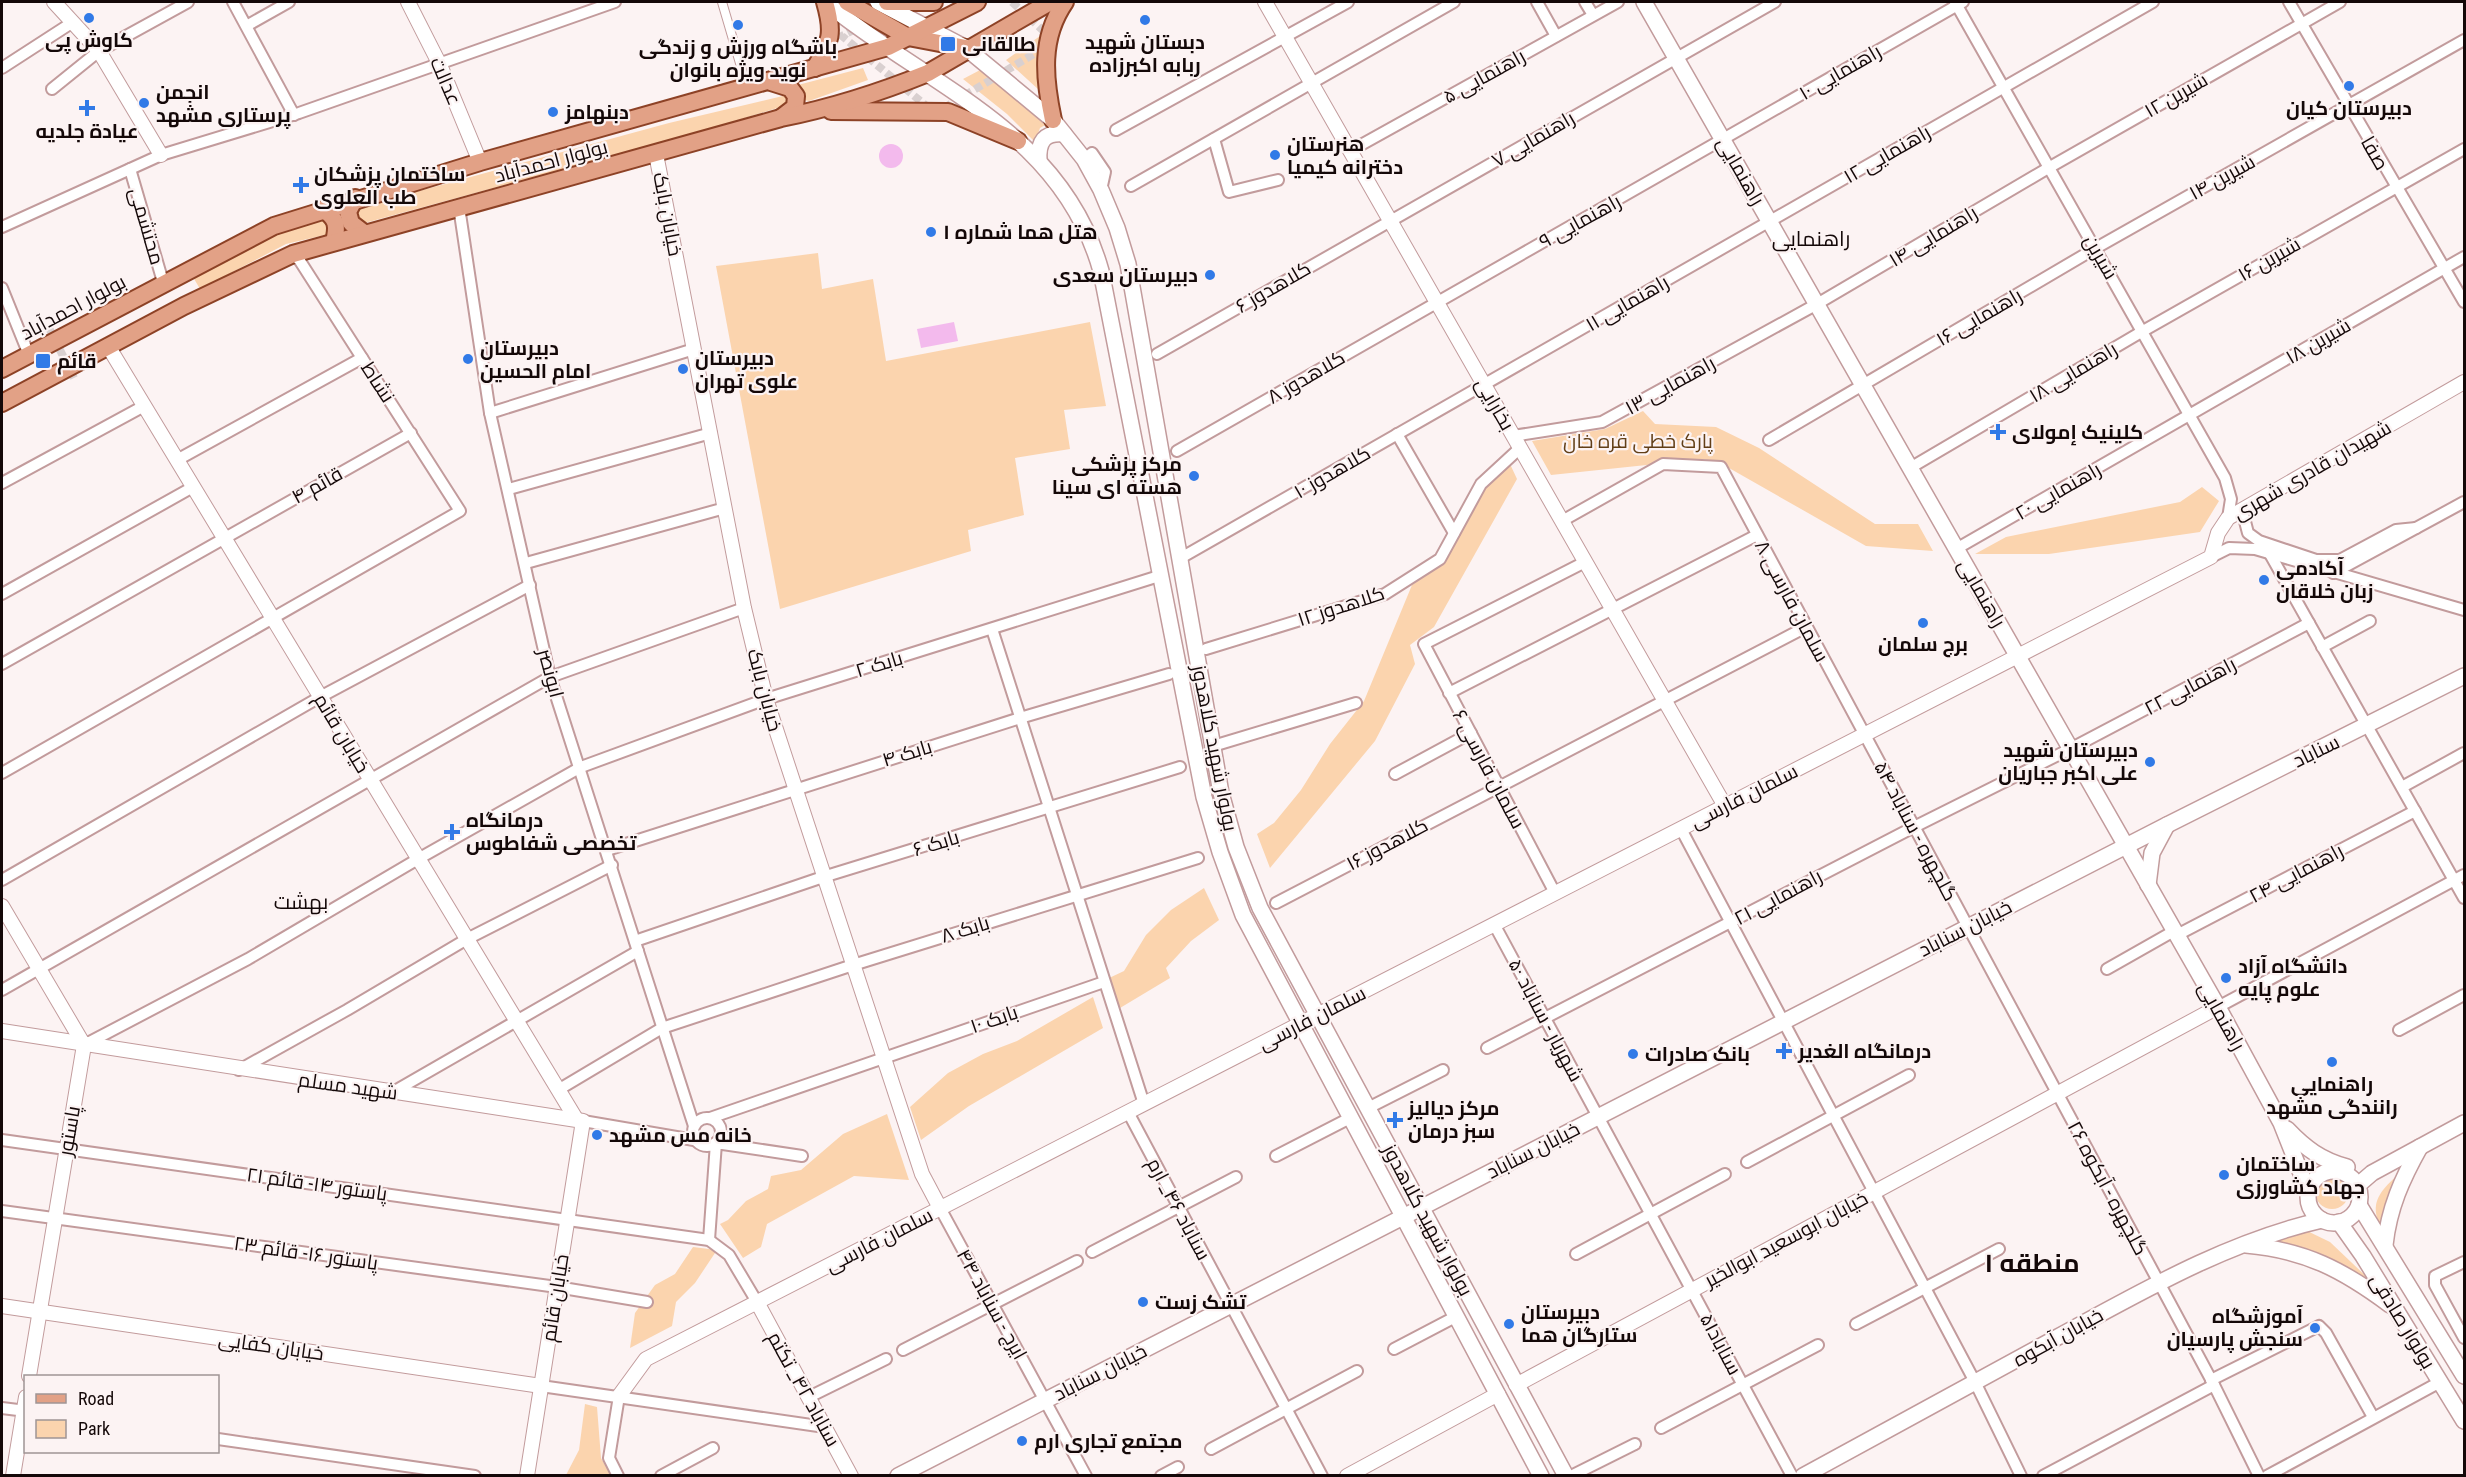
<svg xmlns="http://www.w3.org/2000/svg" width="2466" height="1477" viewBox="0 0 2466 1477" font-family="'Roboto Condensed',Cairo,sans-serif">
  <rect width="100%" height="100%" fill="#fcf3f3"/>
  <g fill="#fbd4ae">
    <polygon points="1040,36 1036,62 1039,90 1006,60"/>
    <polygon points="863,68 868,80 809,101 804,100 802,91 794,86"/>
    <polygon points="982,69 1047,124 1040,128 1035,142 1007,114 963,79"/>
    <polygon points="787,95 791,99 787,105 706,130 361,224 354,212 357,208 669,123"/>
    <polygon points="325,219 329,222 329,234 286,244 200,289 193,277 266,238"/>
    <polygon points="818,253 822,289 873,279 886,361 1090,322 1106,406 1064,410 1070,449 1015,458 1024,515 968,530 971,551 780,609 716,266"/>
    <polygon points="1643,411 1655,424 1716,427 1759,448 1875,524 1918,524 1933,551 1866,546 1729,468 1704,459 1551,475 1532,441 1605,429"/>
    <polygon points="1510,464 1517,479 1434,627 1410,645 1415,664 1375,741 1270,868 1257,834 1274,823 1301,790 1330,744 1364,701 1412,585 1445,560 1482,492"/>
    <polygon points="2202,487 2219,501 2200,532 2049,554 1975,554 2006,537 2180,502"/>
    <polygon points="1204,888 1219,920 1191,941 1166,968 1170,978 1120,1008 1107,979 1124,971 1146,935 1171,910"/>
    <polygon points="1093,997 1103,1028 969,1106 921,1140 910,1107 948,1073 983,1054 1017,1041"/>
    <polygon points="887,1114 909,1180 854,1176 767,1224 761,1247 743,1258 720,1224 728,1220 746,1201 768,1189 771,1176 801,1170 843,1134"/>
    <path d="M 2401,1172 L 2382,1229 C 2367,1203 2381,1190 2401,1172 Z"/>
    <circle cx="2332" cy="1192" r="17"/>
    <polygon points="2301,1228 2330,1242 2372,1282 2265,1238"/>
    <polygon points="693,1247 717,1250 695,1283 676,1302 672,1326 630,1348 635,1313 655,1285 675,1274"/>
    <polygon points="585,1404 597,1407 601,1458 611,1475 566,1475 579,1450"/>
  </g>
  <g fill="#f3baed">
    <circle cx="891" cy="156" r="12"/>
    <polygon points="954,322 958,341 921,348 917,329"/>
  </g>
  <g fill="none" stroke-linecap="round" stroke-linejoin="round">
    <g stroke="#d9d0d0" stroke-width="8" stroke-dasharray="8 4" stroke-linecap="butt">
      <polyline points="1012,2 1050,37"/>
      <polyline points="876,18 842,36 930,109"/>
      <polyline points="944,108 1047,46"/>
      <polyline points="49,328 74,378"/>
    </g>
    <g stroke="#c29b9c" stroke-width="10">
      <polyline id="pedestrian" points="722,2 747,87"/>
    </g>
    <g stroke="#c29b9c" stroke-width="14">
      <g id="minor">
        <polyline points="233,2 294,115"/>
        <polyline points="1537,2 1556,36"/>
        <polyline points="1585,2 1593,15"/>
        <polyline points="1955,2 2225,478 2231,499 2228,518"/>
        <polyline points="2289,2 2464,302"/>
        <polyline points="248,25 289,2"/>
        <polyline points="2,68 73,22"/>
        <polyline points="52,89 99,51 188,2"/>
        <polyline points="1116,130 1348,2"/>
        <polyline points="1214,139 1229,192 1278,180"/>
        <polyline points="1350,151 1618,2"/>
        <polyline points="1084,159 1092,153 1105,172 1101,190"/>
        <polyline points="130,169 163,282"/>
        <polyline points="1131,186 1454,2"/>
        <polyline points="459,207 490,413 550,677 694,1126"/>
        <polyline points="2,227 161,155 299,113 615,2"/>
        <polyline points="2,288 29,355"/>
        <polyline points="1157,354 1775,2"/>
        <polyline points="490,413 694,349"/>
        <polyline points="1397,434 1454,533"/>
        <polyline points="1513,436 1602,422 1817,304 2050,167 2340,2"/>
        <polyline points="1769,440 2096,248 2464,40"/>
        <polyline points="1177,451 1963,2"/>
        <polyline points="177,460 362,358"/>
        <polyline points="1910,468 2143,331 2464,149"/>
        <polyline points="2,483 144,406"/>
        <polyline points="509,489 711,433"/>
        <polyline points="2242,510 2248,533 2259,541 2316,560 2340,560 2396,530 2416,528"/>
        <polyline points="1562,521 1663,464 1721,467 2214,1385 2259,1476"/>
        <polyline points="1956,549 2464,257"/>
        <polyline points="2270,554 2464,898"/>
        <polyline points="2211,557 2229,548 2255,549 2464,610"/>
        <polyline points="1179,559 2153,2"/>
        <polyline points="526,563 725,508"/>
        <polyline points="2333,573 2464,502"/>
        <polyline points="2,594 193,487"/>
        <polyline points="992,629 1144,1104"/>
        <polyline points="2322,647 2370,621"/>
        <polyline points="1206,649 1385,594 1440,559 1481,484 1520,448"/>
        <polyline points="2,664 411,433"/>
        <polyline points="1449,693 1757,535"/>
        <polyline points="1213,746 1356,703"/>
        <polyline points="2,773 460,511 300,261 293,254"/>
        <polyline points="1395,774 1471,733"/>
        <polyline points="2402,787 2464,753"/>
        <polyline points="1681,829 1975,1382 2021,1476"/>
        <polyline points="607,850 1020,718 1169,674"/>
        <polyline points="2,880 320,697 530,585"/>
        <polyline points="1555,893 1424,644 1585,562"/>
        <polyline points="1276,903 1806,627"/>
        <polyline points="1494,924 1792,1476"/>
        <polyline points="2177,935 2415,811"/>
        <polyline points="635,941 823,877 1180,767"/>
        <polyline points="2107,969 2174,931"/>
        <polyline points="2,990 550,677 744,608"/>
        <polyline points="2218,1007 2464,875"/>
        <polyline points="2399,1030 2464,995"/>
        <polyline points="84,1045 248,959 418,859 581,767 766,699 1159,576"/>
        <polyline points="1487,1048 1914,827 2070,749 2309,623"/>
        <polyline points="239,1070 347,1010 467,939 612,865"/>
        <polyline points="558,1090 662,1028 853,965 1198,858"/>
        <polyline points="393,1092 638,951"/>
        <polyline points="1368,1108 1443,1070"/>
        <polyline points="1128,1112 1322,1476"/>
        <circle cx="707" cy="1132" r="14"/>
        <polyline points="710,1118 1104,982"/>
        <polyline points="583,1121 694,1140"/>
        <polyline points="2,1140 709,1240 729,1255 757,1302"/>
        <polyline points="1276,1156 1350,1118"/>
        <polyline points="1747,1162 1909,1075"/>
        <polyline points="940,1208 1086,1476"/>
        <polyline points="2,1211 557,1287 647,1302"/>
        <polyline points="709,1240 716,1143 802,1156"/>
        <polyline points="1092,1252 1236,1177"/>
        <polyline points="1576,1254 1725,1174"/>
        <polyline points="2464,1262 2435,1276 2435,1285 2464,1338"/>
        <polyline points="1856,1324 1999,1249"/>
        <polyline points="1394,1349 1457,1316"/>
        <polyline points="903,1350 1077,1261"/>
        <polyline points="2211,1380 2319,1326 2326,1333 2373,1417"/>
        <polyline points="541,1386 825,1427"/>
        <polyline points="809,1397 886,1359"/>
        <polyline points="2,1408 26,1411"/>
        <polyline points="1661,1428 1818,1345"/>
        <polyline points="218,1439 475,1476"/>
        <polyline points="1211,1449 1357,1371"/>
        <polyline points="618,1476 609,1458 619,1396"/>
        <polyline points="661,1476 713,1448"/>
        <polyline points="1161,1476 1178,1467"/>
        <polyline points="1571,1476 1635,1444"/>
        <polyline points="2043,1476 2214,1385"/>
        <polyline points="2267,1476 2440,1382"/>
      </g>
    </g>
    <g stroke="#c29b9c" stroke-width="16">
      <g id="tertiary">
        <polyline points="54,2 99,51 161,155"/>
        <polyline points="408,2 440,65 480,162"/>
        <polyline points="1265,2 1725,806"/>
        <polyline points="656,154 744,608 766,699 922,1174 940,1208"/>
        <polyline points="108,346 576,1119"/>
        <polyline points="2,906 84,1045 29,1376"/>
        <polyline points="2,1031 583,1121 527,1476"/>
        <polyline points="757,1302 851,1476"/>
        <polyline points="2,1306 541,1386"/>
        <polyline points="1516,1385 2218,1007"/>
        <polyline points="619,1396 646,1359 2211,557 2218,533 2228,518 2464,382"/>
        <polyline points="13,1476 26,1397"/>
        <polyline points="1347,1476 1498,1394"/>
      </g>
    </g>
    <g stroke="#c29b9c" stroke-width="18">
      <g id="secondary">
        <path d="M 825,2 C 927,86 1062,130 1101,271 L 1204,797 L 1220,852 L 1243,915 L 1541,1476"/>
        <polyline points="878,2 966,48 1053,120 1084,159 1101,190 1117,228 1128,264 1221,793 1236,847 1260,908 1566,1476"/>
        <polyline points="1644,2 2218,1007 2281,1123 2308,1191"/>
        <path d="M 1039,160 C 1038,142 1044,132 1064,134"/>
        <polyline points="2148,885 2152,853 2167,825"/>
        <path d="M 2287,1129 C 2305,1148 2321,1160 2347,1167"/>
        <circle cx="2334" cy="1197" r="26"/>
        <polyline points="2357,1186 2372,1173 2464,1123"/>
        <polyline points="2359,1205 2464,1376"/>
        <polyline points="2339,1222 2363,1256 2464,1421"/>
        <path d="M 2246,1245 C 2305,1250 2343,1270 2390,1305"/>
        <path d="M 2385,1245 C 2389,1208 2402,1179 2420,1147"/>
        <polyline points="898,1476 2167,825 2464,676"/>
        <path d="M 1803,1476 C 1887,1430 1972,1384 2056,1338 C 2141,1292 2226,1242 2322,1220"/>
      </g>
    </g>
    <g stroke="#8d4226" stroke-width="20">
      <g id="primary">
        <polyline points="847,2 908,37 966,48"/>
        <polyline points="887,2 934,2"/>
        <path d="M 815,68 C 831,41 834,33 825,2"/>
        <polyline points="771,82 790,88 796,96 795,107 782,117"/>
        <polyline points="831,111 948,112 1018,141"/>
        <path d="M 1053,120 C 1044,78 1040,38 1065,2"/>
        <polyline points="355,198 348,212 351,223 364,233"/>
        <path d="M 323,209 C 337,219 338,225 334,242"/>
        <polyline points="2,369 274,226 480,162 888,47 977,2"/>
        <path d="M 2,403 L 184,306 L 293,254 L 781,118 C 831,108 881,92 928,73 L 1050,2"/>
      </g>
    </g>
    <use href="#pedestrian" stroke="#fff" stroke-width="8"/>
    <use href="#minor" stroke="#fff" stroke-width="10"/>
    <use href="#tertiary" stroke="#fff" stroke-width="14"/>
    <use href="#secondary" stroke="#fff" stroke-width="15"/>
    <use href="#primary" stroke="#e2a186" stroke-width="16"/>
  </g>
  <g fill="#317ae7" stroke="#fcf3f3" stroke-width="2">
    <circle cx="89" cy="18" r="6"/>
    <circle cx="1145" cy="20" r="6"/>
    <circle cx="738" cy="25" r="6"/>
    <rect x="940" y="36" width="16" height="16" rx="3"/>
    <circle cx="2349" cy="86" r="6"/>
    <circle cx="144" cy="103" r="6"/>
    <path d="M84 99h6v6h6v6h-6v6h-6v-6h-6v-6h6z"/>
    <circle cx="553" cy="112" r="6"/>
    <circle cx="1275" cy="155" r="6"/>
    <path d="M298 176h6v6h6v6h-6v6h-6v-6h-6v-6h6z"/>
    <circle cx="931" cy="232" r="6"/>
    <circle cx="1210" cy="275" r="6"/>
    <circle cx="468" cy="359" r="6"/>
    <rect x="35" y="353" width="16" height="16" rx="3"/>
    <circle cx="683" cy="369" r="6"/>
    <path d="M1995 423h6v6h6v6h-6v6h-6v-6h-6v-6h6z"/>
    <circle cx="1194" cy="476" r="6"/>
    <circle cx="2264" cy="580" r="6"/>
    <circle cx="1923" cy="623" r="6"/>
    <circle cx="2150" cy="762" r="6"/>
    <path d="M449 823h6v6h6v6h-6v6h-6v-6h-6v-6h6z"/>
    <circle cx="2226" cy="978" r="6"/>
    <path d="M1781 1042h6v6h6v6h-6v6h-6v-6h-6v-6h6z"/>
    <circle cx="1633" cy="1054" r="6"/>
    <circle cx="2332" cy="1062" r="6"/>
    <path d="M1392 1111h6v6h6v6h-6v6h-6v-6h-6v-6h6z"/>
    <circle cx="597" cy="1135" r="6"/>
    <circle cx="2224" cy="1175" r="6"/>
    <circle cx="1143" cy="1302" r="6"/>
    <circle cx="1509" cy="1324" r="6"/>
    <circle cx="2315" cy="1328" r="6"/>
    <circle cx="1022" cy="1441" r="6"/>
  </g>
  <g text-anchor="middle" stroke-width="4.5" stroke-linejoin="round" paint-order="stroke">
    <g font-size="20" font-weight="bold" fill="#140808" stroke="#fcf3f3" text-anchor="start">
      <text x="89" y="47" text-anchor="middle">کاوش پی</text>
      <text x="1145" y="49" text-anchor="middle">دبستان شهید<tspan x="1145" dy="23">ربابه اکبرزاده</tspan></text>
      <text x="962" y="51">طالقانی</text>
      <text x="738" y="54" text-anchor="middle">باشگاه ورزش و زندگی<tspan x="738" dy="23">نوید ویژه بانوان</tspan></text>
      <text x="156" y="99">انجمن<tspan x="156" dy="23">پرستاری مشهد</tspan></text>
      <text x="2349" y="115" text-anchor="middle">دبیرستان کیان</text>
      <text x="565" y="119">دبنهامز</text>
      <text x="87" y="138" text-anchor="middle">عيادة جلديه</text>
      <text x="1287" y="151">هنرستان<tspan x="1287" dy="23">دخترانه کیمیا</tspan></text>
      <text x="314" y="181">ساختمان پزشكان<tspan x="314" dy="23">طب العلوى</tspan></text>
      <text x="943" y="239">هتل هما شماره ۱</text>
      <text x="1198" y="282" text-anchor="end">دبیرستان سعدی</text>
      <text x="480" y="355">دبیرستان<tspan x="480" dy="23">امام الحسین</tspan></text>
      <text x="695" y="365">دبیرستان<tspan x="695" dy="23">علوی تهران</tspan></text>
      <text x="57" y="368">قائم</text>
      <text x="2012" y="439">کلینیک إمولای</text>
      <text x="1182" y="471" text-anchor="end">مرکز پزشکی<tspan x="1182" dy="23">هسته ای سینا</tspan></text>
      <text x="2276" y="575">آکادمی<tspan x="2276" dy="23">زبان خلاقان</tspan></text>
      <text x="1923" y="651" text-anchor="middle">برج سلمان</text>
      <text x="2138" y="757" text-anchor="end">دبیرستان شهید<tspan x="2138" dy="23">علی اکبر جباریان</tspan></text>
      <text x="466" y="827">درمانگاه<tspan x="466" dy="23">تخصصی شفاطوس</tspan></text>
      <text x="2238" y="973">دانشگاه آزاد<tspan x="2238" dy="23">علوم پایه</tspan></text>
      <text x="1798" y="1058">درمانگاه الغدیر</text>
      <text x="1645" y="1061">بانک صادرات</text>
      <text x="2332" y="1091" text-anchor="middle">راهنمایی<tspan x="2332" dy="23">رانندگی مشهد</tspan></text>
      <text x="1408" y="1115">مرکز دیالیز<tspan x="1408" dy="23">سبز درمان</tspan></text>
      <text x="609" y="1142">خانه مس مشهد</text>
      <text x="2236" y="1171">ساختمان<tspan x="2236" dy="23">جهاد کشاورزی</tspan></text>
      <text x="1155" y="1309">تشک زست</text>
      <text x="1521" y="1319">دبیرستان<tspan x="1521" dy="23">ستارگان هما</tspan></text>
      <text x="2303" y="1323" text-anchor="end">آموزشگاه<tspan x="2303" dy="23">سنجش پارسیان</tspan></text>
      <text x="1034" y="1448">مجتمع تجاری ارم</text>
    </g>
    <g font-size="20" fill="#140808" stroke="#fcf3f3">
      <text transform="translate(1840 72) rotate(-30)" y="7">راهنمایی ۱۰</text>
      <text transform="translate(1484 76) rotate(-29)" y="7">راهنمایی ۵</text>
      <text transform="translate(446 81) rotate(67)" y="7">عدالت</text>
      <text transform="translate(2176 95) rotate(-30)" y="7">شیرین ۱۲</text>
      <text transform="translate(1533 139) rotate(-30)" y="7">راهنمایی ۷</text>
      <text transform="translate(2375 153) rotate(60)" y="7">صفا</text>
      <text transform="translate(1887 154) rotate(-30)" y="7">راهنمایی ۱۲</text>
      <text transform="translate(551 161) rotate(-15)" y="7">بولوار احمدآباد</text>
      <text transform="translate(1741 171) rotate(60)" y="7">راهنمایی</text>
      <text transform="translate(2222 177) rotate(-29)" y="7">شیرین ۱۴</text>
      <text transform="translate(668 214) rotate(79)" y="7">خیابان بابک</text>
      <text transform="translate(1580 221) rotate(-29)" y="7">راهنمایی ۹</text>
      <text transform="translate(147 226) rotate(74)" y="7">محتشمی</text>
      <text transform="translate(1933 236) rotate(-31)" y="7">راهنمایی ۱۴</text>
      <text transform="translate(2101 257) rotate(60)" y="7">شیرین</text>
      <text transform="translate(2269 259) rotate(-30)" y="7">شیرین ۱۶</text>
      <text transform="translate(1273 287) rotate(-30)" y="7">کلاهدوز ۶</text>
      <text transform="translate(1627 303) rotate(-30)" y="7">راهنمایی ۱۱</text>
      <text transform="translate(73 307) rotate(-28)" y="7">بولوار احمدآباد</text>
      <text transform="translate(1979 317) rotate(-30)" y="7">راهنمایی ۱۶</text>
      <text transform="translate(2318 341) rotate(-30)" y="7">شیرین ۱۸</text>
      <text transform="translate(2073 372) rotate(-31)" y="7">راهنمایی ۱۸</text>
      <text transform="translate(1306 377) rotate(-30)" y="7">کلاهدوز ۸</text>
      <text transform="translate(378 382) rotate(57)" y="7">نشاط</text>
      <text transform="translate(1670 385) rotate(-29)" y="7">راهنمایی ۱۳</text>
      <text transform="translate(1495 404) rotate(60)" y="7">بخارایی</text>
      <text transform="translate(2312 470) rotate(-30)" y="7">شهیدان قادری شهری</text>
      <text transform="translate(1332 472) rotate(-30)" y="7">کلاهدوز ۱۰</text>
      <text transform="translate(317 485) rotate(-29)" y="7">قائم ۴</text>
      <text transform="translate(2058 491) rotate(-30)" y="7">راهنمایی ۲۰</text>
      <text transform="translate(1982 593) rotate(60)" y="7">راهنمایی</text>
      <text transform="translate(1792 601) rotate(62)" y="7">سلمان فارسی ۸</text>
      <text transform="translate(1341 606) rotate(-18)" y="7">کلاهدوز ۱۲</text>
      <text transform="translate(879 664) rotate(-17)" y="7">بابک ۲</text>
      <text transform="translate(551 673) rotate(75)" y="7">ابونصر</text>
      <text transform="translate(2190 686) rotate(-28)" y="7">راهنمایی ۲۲</text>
      <text transform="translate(765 690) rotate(75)" y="7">خیابان بابک</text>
      <text transform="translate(342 733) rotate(59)" y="7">خیابان قائم</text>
      <text transform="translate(1215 748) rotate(79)" y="7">بولوار شهید کلاهدوز</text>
      <text transform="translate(2316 751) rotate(-26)" y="7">سناباد</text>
      <text transform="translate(907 753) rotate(-17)" y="7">بابک ۴</text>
      <text transform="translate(1489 769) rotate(62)" y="7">سلمان فارسی ۶</text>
      <text transform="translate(1744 796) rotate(-27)" y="7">سلمان فارسی</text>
      <text transform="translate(1916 831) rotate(62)" y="7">گلچهره - سناباد ۵۴</text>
      <text transform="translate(936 843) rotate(-17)" y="7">بابک ۶</text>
      <text transform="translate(1387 844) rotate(-28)" y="7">کلاهدوز ۱۶</text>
      <text transform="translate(2296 873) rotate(-28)" y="7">راهنمایی ۲۴</text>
      <text transform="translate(1778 897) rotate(-28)" y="7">راهنمایی ۲۱</text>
      <text transform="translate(1965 928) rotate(-27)" y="7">خیابان سناباد</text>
      <text transform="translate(965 929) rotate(-17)" y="7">بابک ۸</text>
      <text transform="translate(2222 1016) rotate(61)" y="7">راهنمایی</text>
      <text transform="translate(1312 1018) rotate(-27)" y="7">سلمان فارسی</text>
      <text transform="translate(994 1019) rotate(-19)" y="7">بابک ۱۰</text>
      <text transform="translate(1546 1020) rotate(62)" y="7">شهریار - سناباد ۵۰</text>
      <text transform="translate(348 1086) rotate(8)" y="7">شهید مسلم</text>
      <text transform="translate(69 1131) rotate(-80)" y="7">پاستور</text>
      <text transform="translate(1533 1150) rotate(-27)" y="7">خیابان سناباد</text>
      <text transform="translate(317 1184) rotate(8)" y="7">پاستور ۱۴- قائم ۲۱</text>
      <text transform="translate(2108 1188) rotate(62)" y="7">گلچهره - آبکوه ۲۶</text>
      <text transform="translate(1179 1209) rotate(62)" y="7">سناباد ۴۶_ ارم</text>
      <text transform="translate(1428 1220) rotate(62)" y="7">بولوار شهید کلاهدوز</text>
      <text transform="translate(1786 1239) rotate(-28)" y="7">خیابان ابوسعید ابوالخیر</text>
      <text transform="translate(879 1240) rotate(-27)" y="7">سلمان فارسی</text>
      <text transform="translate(306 1253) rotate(8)" y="7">پاستور ۱۶- قائم ۲۳</text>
      <text transform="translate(555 1298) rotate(-81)" y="7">خیابان قائم</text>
      <text transform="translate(992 1304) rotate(61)" y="7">ایرج - سناباد ۴۴</text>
      <text transform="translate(2403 1321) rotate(59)" y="7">بولوار صادقی</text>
      <text transform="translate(2058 1337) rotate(-29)" y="7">خیابان آبکوه</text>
      <text transform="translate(1721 1344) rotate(62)" y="7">سناباد۵۱</text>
      <text transform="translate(271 1346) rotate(8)" y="7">خیابان کفایی</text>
      <text transform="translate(1100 1372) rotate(-27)" y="7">خیابان سناباد</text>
      <text transform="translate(804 1389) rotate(61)" y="7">سناباد ۴۲_ تکتم</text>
    </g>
    <g font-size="20" fill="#623f17" stroke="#fcf3f3">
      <text x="1638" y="448">پارک خطی قره خان</text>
    </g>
    <g font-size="21" fill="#140808" stroke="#fcf3f3">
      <text x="1811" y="246">راهنمایی</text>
      <text x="301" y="909">بهشت</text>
    </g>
    <g font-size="26" font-weight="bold" fill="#140808" stroke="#fcf3f3">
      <text x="2032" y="1272">منطقه ۱</text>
    </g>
  </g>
  <rect width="2466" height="1477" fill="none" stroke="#140808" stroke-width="6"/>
  <rect x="24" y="1375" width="195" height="78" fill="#fcf3f3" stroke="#9f9595" stroke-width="1.5"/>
  <rect x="36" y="1394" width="30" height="9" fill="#e2a186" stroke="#9f9595" stroke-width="1.5"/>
  <text x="78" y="1405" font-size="18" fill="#140808">Road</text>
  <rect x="36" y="1420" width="30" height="18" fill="#fbd4ae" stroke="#9f9595" stroke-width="1.5"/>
  <text x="78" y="1435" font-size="18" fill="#140808">Park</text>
</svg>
